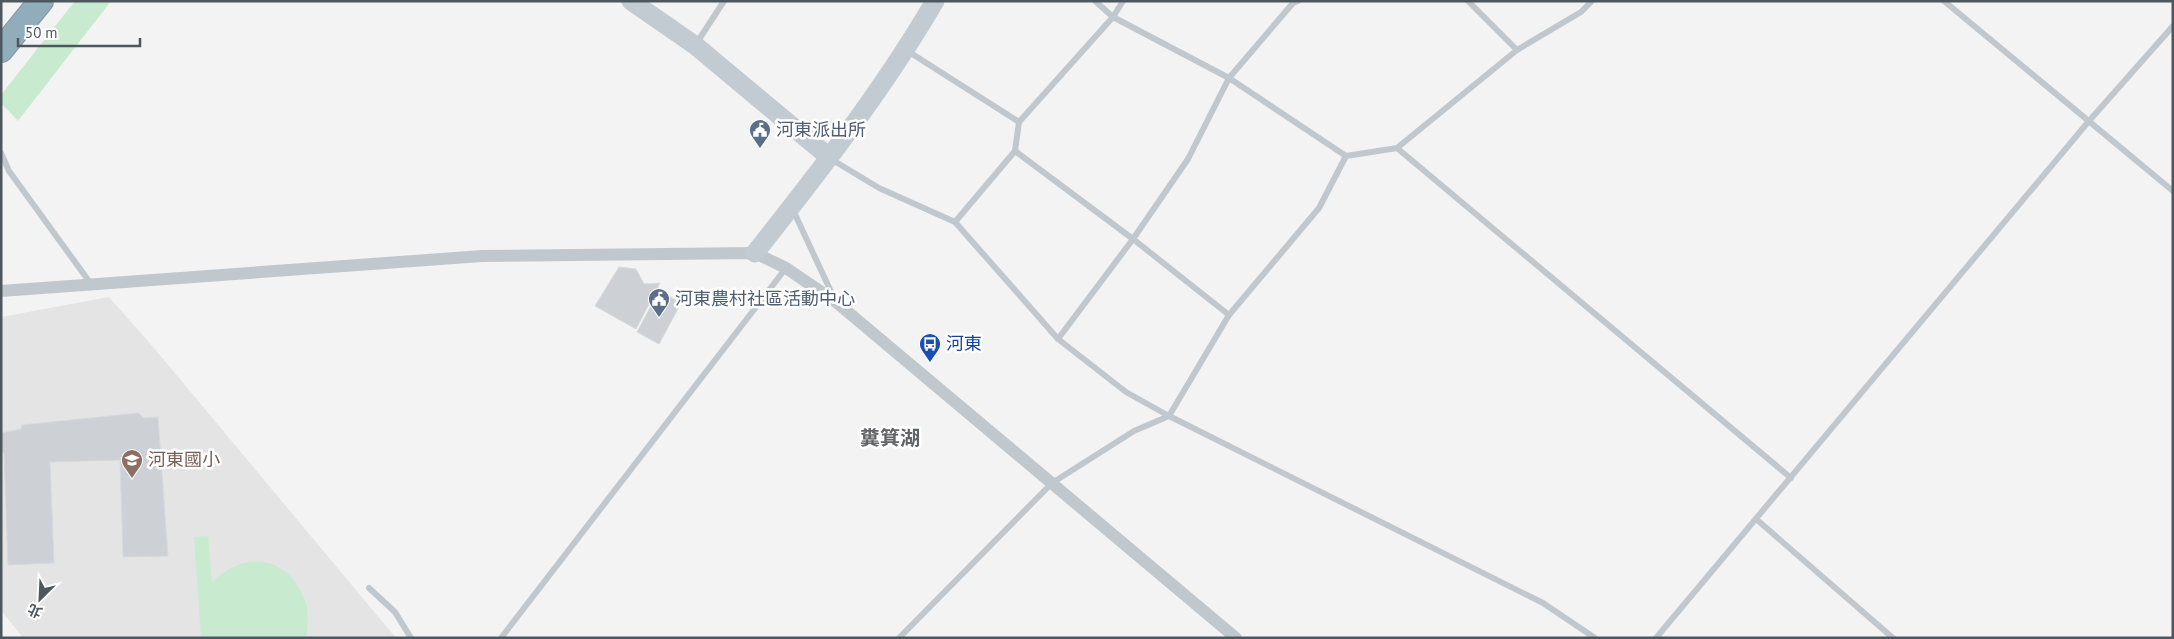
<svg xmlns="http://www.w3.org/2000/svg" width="2174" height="639" viewBox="0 0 2174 639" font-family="'PT Sans','Noto Sans TC',sans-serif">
  <rect width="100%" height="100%" fill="#f4f3f3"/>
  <polygon fill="#e5e4e4" points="109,297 154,348 396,638 23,638 1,610 1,317"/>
  <g fill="#c8ebcf">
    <polygon points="75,1 111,1 18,121 1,103 1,95"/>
    <path d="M 208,536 L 212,582 C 246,549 290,556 306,603 C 309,613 307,627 307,638 L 201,638 L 194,537 Z"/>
  </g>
  <g fill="#cdd0d4" stroke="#d7dadd">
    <polygon points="619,267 636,269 644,284 660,283 636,329 595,306"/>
    <polygon points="659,291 681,303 659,344 637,332"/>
    <polygon points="138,413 144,418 158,417 168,556 123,557 120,460 50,462 54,563 8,565 4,453 1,451 1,433 21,429 22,425"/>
  </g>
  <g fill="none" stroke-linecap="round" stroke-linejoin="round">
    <g stroke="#7c97a6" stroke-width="26">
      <polyline id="highway" points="1,50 41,1"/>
    </g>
    <g stroke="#c0c8cd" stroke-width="6">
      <polyline points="1095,1 1113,17 1229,78 1346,156 1397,148 1791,478"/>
      <polyline points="1468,1 1517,50 1581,12 1592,1"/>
      <polyline points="1944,1 2173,191"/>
      <polyline points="696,44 724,1"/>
      <polyline points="906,50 1019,122"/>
      <polyline points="1397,148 1517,50"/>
      <polyline points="1015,151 1133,239 1229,315"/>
      <polyline points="1,153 9,171 91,284"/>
      <polyline points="831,159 879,188 955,222 1058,339 1126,392 1169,416 1543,603 1595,638"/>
      <polyline points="793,210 834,298"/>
      <polyline points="955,222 1015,151 1019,122 1113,17 1123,1"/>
      <polyline points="1058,339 1133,239 1188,159 1229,78 1293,3 1298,1"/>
      <polyline points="1756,519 1893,638"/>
      <polyline points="369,588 395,612 411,638"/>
      <polyline points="501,638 786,268"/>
      <polyline points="899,638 1052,483 1134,431 1169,416 1229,315 1319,208 1346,156"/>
      <polyline points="1656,638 2089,121 2173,26"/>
    </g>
    <polyline stroke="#c0c8cd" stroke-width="12" points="1,291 482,256 755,253 786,268 836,302 1236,638"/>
    <g stroke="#c1cbd1" stroke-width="19">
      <polyline points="631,1 696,46 829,157"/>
      <path d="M 755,253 C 819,172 883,90 935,1"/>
    </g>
    <use href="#highway" stroke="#91acba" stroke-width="24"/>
  </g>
  <defs>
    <g id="civic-pin" transform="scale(1.125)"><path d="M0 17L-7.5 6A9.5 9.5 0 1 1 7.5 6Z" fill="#5c6f8a" stroke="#fff"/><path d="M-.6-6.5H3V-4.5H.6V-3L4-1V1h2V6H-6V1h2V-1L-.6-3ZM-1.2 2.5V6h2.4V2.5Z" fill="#fff"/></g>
    <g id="bus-pin" transform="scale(1.125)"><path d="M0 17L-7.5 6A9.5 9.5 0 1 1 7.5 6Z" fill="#1a4fb4" stroke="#fff"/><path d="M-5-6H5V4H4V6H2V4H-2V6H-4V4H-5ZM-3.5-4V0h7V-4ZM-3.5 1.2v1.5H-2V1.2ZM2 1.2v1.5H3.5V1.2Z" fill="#fff"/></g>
    <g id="school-pin" transform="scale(1.125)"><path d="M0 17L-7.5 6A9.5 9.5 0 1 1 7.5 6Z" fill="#8d6e63" stroke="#fff"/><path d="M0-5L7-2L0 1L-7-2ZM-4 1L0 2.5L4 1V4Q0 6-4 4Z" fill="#fff"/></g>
  </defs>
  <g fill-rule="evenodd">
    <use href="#civic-pin" x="760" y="130"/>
    <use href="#civic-pin" x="659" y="299"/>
    <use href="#bus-pin" x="930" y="344"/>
    <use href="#school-pin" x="132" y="460"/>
  </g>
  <g text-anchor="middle" stroke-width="5" stroke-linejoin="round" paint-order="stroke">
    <g font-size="18" fill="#4e5e75" stroke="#fff" text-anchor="start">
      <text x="776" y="136">河東派出所</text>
      <text x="675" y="305">河東農村社區活動中心</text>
    </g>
    <g font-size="18" fill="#164399" stroke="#fff" text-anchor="start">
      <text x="946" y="350">河東</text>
    </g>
    <g font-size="18" fill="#785e54" stroke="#fff" text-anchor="start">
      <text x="148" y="466">河東國小</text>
    </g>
    <g font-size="20" font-weight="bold" fill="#606466" stroke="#fff">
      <text x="890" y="445">糞箕湖</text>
    </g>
  </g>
  <rect width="2174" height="639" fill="none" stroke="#4c585e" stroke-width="5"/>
  <g transform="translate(40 599) rotate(204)" stroke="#ffffff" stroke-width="4" paint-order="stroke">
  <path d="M0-4L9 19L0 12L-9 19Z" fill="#4c585e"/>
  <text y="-8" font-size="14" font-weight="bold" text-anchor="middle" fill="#4c585e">北</text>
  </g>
  <path d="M18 38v8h122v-8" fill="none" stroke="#4c585e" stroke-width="2.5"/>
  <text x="25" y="38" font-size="15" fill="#4c585e" stroke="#ffffff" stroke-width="4" paint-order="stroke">50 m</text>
</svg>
